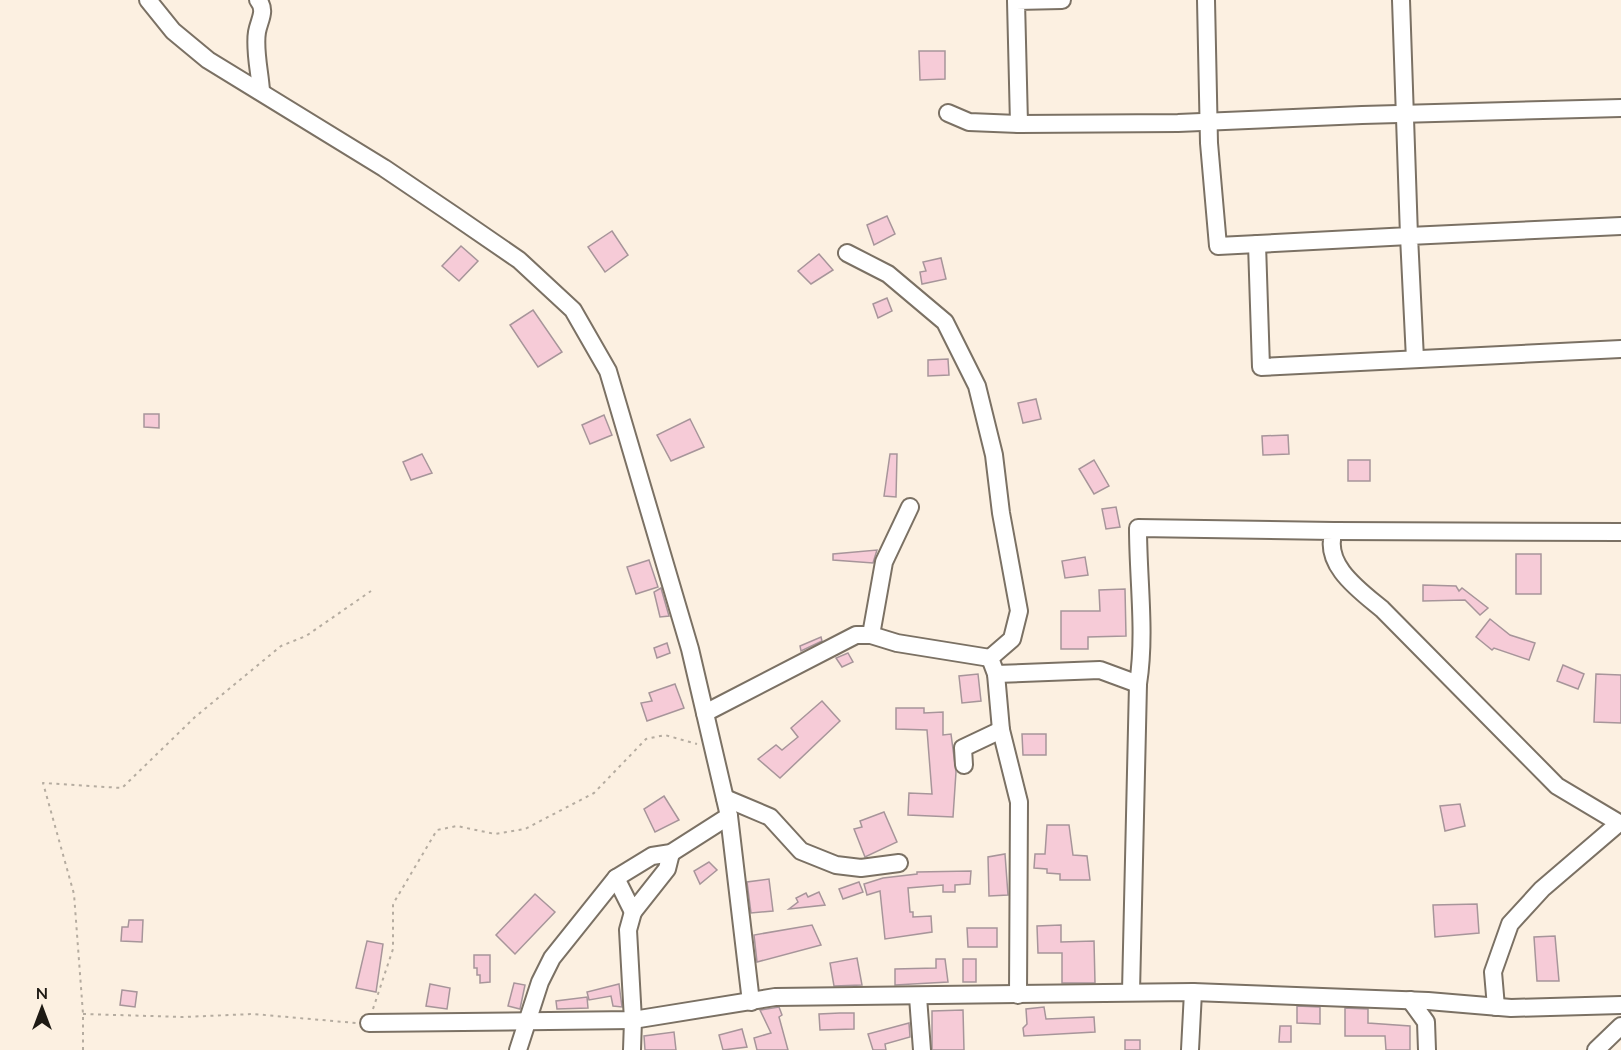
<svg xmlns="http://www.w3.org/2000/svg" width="1621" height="1050" viewBox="0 0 1621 1050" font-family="Lato,sans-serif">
  <rect width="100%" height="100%" fill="#fcf0e1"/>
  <g fill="#f6cbd7" stroke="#a7959a" stroke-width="1.5">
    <polygon points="919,51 945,51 945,79 920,80"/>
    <polygon points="887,216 895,234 874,245 867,225"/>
    <polygon points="612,231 628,255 605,272 588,247"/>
    <polygon points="461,246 478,261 459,281 442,266"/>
    <polygon points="819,254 833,270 811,284 798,271"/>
    <polygon points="941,258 946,279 922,284 920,272 926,271 923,262"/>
    <polygon points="887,298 892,311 878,318 873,304"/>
    <polygon points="533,310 562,352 538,367 510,325"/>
    <polygon points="948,359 949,375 928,376 928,360"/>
    <polygon points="1036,399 1041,419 1023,423 1018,403"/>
    <polygon points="144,414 159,414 159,428 144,427"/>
    <polygon points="604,415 612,435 590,444 582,425"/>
    <polygon points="690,419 704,447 671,461 657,435"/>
    <polygon points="1288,435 1289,454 1263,455 1262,436"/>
    <polygon points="422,454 432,473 411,480 403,462"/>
    <polygon points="890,454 897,454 896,497 884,496"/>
    <polygon points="1094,460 1109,486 1094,494 1079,469"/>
    <rect x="1348" y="460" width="22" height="21"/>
    <polygon points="1116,507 1120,527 1106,529 1102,509"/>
    <polygon points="877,550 873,563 833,560 833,554"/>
    <rect x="1516" y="554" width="25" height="40"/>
    <polygon points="1085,557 1088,575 1065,578 1062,561"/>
    <polygon points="649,560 658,587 636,594 627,567"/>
    <polygon points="1423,585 1456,586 1459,591 1462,588 1488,608 1480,615 1465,600 1423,601"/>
    <polygon points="661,588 669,616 660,617 654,592"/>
    <polygon points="1125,589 1126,636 1088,637 1088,649 1061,649 1061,611 1100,611 1099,590"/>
    <polygon points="1490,619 1510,635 1535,643 1529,660 1494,648 1492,650 1476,637"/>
    <polygon points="821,637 822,641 801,651 800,646"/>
    <polygon points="667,643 670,653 657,658 654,648"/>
    <polygon points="848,653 853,662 842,667 836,658"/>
    <polygon points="1563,665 1584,674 1578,689 1557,681"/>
    <polygon points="978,674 981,701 962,703 959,676"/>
    <polygon points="1596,674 1621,675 1621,723 1594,722"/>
    <polygon points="675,684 684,708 647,721 641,703 652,701 649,693"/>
    <polygon points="822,701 840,721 780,778 758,759 776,745 782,750 798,737 791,728"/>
    <polygon points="896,708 924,708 924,713 943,712 943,735 951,734 956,772 953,817 908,815 909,793 932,794 927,730 896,729"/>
    <polygon points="1022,734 1046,734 1046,755 1023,755"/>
    <polygon points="664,796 679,820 655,832 644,809"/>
    <polygon points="1460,804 1465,826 1445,831 1440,806"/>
    <polygon points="884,812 897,842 865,857 854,829 862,827 860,821"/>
    <polygon points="1047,825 1069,825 1073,855 1087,856 1090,880 1060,880 1060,874 1047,873 1047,869 1034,868 1035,854 1045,854"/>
    <polygon points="1005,854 1008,895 989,896 988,857"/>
    <polygon points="709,862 717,870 700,884 694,871"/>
    <polygon points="971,871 970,884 955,885 955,892 943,892 943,885 908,888 910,912 913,912 913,917 931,916 932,932 885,939 880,891 867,895 864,884 883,878 917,874 917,872"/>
    <polygon points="769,879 773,911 751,913 747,882"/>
    <polygon points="859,882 863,892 843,899 839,889"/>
    <polygon points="819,892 825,905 789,909 798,902 796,898 806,893 808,897"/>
    <polygon points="535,894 555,912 515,954 496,935"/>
    <polygon points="1477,904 1479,933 1435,937 1433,905"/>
    <polygon points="129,920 143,920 142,942 121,941 122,927 128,927"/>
    <polygon points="812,925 821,945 757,962 754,935"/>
    <polygon points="1061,925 1061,942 1094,941 1095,983 1062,983 1062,953 1038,953 1037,926"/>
    <polygon points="967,928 997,928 997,947 968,947"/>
    <polygon points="1555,936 1559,981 1537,981 1534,937"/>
    <polygon points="367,941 383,944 376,992 356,988"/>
    <polygon points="474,955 490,955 490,982 480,983 480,975 477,975 477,968 474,968"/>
    <polygon points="857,958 862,985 834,986 830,963"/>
    <polygon points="936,959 945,959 948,982 895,985 895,969 936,968"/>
    <rect x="963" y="959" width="13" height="23"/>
    <polygon points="514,983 525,985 520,1009 508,1006"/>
    <polygon points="430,984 450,988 447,1009 426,1006"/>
    <polygon points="619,984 622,1007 613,1006 611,996 589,1000 587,992"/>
    <polygon points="122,990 137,992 135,1007 120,1005"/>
    <polygon points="587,997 588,1008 557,1009 556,1001"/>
    <polygon points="1297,1006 1320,1007 1320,1024 1297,1023"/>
    <polygon points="779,1007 782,1015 779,1017 788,1050 757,1050 754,1038 771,1033 760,1010"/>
    <polygon points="1044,1007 1046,1019 1094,1017 1095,1032 1024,1036 1023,1028 1027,1024 1026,1009"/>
    <polygon points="1345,1008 1368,1009 1368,1023 1410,1026 1410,1050 1386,1050 1385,1036 1345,1036"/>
    <polygon points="963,1010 964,1050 932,1050 932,1011"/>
    <polygon points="840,1013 854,1013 854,1029 820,1030 819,1014"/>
    <polygon points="909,1023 910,1037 885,1044 886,1050 873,1050 868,1034"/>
    <polygon points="1280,1026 1291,1026 1291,1042 1279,1042"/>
    <polygon points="742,1029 747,1047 723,1050 719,1035"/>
    <polygon points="674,1032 676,1050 645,1050 644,1036"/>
    <rect x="1125" y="1040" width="15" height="10"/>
  </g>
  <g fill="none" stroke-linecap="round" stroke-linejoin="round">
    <g stroke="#7b7164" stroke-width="20">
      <g id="minor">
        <polyline points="148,0 173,31 208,60 384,168 455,216 519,260 573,310 608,371 690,649 729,816 751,1002"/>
        <path d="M 258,0 C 267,11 259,20 257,32 C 254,50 260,73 261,91"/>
        <polyline points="1062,0 1016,1 1019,124 1178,123 1362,115 1621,108"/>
        <polyline points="1206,0 1209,143 1218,246 1409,236 1401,0"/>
        <polyline points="948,113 969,122 1019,124"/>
        <polyline points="1257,244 1261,367 1621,349"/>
        <polyline points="847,253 888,274 945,322 977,386 994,455 1001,513 1019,611 1012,639 990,658 996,674 1001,730 1019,802 1018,995"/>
        <polyline points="1415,359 1409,236 1621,226"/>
        <polyline points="910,507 884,562 871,635 897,643 990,658"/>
        <polyline points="1334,531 1621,532"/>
        <polyline points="996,674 1100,670 1138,684"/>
        <polyline points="705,713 856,635 871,635"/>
        <polyline points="964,765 963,748 1001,730"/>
        <polyline points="725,798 770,817 801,851 836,865 861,868 899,863"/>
        <polyline points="616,878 633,912 667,869 671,853"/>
        <path d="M 1131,992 L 1138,684 C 1146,633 1138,580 1138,528 L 1334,531 C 1322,564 1359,590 1382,609 L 1557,786 L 1619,823 L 1542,889 L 1510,924 L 1493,972 L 1496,1007"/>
        <polyline points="918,997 922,1050"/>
        <polyline points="1410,1000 1426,1022 1427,1050"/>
        <polyline points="369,1023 633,1020 628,930 633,912"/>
        <polyline points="518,1050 540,982 552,958 616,878 652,856 671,853 729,816"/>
        <polyline points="632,1050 633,1020 775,997 1193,992 1428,1001 1511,1008 1621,1005"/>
        <polyline points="1190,1050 1193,992"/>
        <polyline points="1596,1050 1621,1026"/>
      </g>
    </g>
    <g stroke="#b5aca0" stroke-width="2" stroke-dasharray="3 4.5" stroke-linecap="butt">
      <polyline points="373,1009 393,949 393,904 437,830 457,826 495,834 525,829 594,793 646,739 665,735 697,744"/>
      <polyline points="83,1014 183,1017 253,1014 356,1023"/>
      <polyline points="83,1050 83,1014 74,894 43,783 122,788 195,717 281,646 306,636 371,591"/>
    </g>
    <use href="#minor" stroke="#fff" stroke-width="16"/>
  </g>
  <g transform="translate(42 1008)" stroke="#fcf0e1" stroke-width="4.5" paint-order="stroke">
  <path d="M0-4.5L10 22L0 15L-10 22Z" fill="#1e1a14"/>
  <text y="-9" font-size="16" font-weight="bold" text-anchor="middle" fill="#1e1a14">N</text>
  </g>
</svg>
